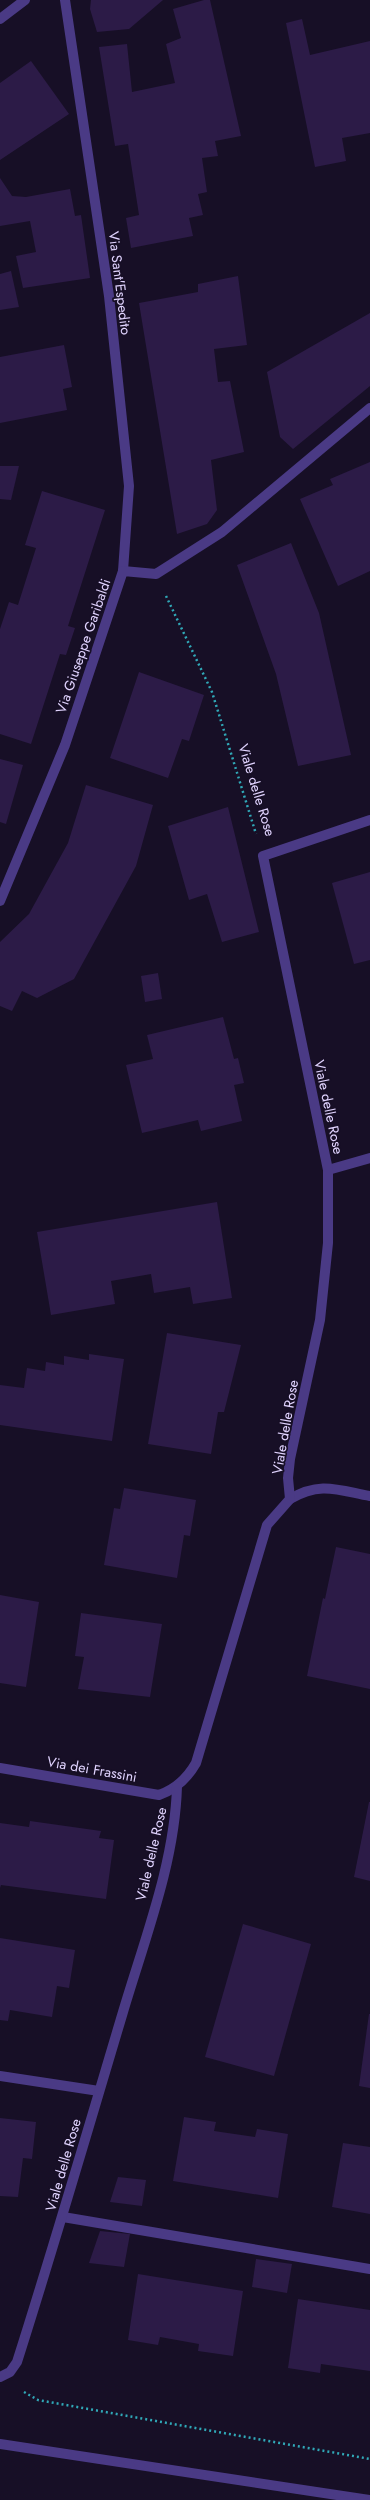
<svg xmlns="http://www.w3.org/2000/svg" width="370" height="2500" viewBox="0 0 370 2500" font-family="Jost,sans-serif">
  <rect width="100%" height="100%" fill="#170f26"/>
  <g fill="#2c1b47">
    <polygon points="91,0 163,0 129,29 97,32 90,9"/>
    <polygon points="204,0 210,0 241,136 215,141 218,156 202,158 207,192 198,194 203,215 189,218 193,236 131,248 126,218 139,215 128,144 115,146 99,47 127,44 132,92 175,83 166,44 181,38 173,9"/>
    <polygon points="302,19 310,55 370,41 370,133 342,138 346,161 315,167 286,23"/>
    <polygon points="31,61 69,114 0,160 0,83"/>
    <polygon points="0,178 12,196 26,197 70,189 75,216 81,215 90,278 23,288 16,256 36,252 30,221 0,226"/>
    <polygon points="11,271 19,307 0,310 0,274"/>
    <polygon points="238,276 247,345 214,349 218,382 230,381 244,452 211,460 217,510 207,524 177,534 139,303 198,292 198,284"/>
    <polygon points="370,313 370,386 293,449 280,437 267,372"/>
    <polygon points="64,345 72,387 63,389 67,410 0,423 0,357"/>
    <polygon points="370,462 370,571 338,586 300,499 333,485 330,479"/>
    <polygon points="0,466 19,466 11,500 0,499"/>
    <polygon points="42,491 105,510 68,626 75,628 66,655 60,654 31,744 0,734 0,629 9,602 18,605 36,548 25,545"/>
    <polygon points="291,543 319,613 351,755 298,766 276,674 237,565"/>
    <polygon points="139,672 204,695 189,741 182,739 168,778 110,758"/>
    <polygon points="0,759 23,765 6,824 0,822"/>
    <polygon points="86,785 153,805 136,866 74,979 37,998 22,991 12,1011 0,1006 0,942 29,914 68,843"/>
    <polygon points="228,807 259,932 222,942 207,894 189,900 168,826"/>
    <polygon points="370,872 370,960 354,964 332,883"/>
    <polygon points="158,973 162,999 145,1002 141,976"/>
    <polygon points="223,1017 234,1059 238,1058 244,1083 234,1085 242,1121 201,1131 198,1120 142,1133 126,1065 153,1059 147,1035"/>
    <polygon points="217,1202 232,1298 193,1304 190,1287 154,1293 151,1274 111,1281 115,1304 51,1315 37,1232"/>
    <polygon points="167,1333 241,1345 224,1412 218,1412 211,1454 148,1444"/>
    <polygon points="89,1354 124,1359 112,1441 0,1425 0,1385 24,1388 27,1368 45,1371 46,1362 64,1365 64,1356 89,1360"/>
    <polygon points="124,1488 196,1500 190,1536 184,1535 177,1578 104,1565 114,1508 120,1509"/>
    <polygon points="336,1547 370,1554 370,1689 307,1676 323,1598 325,1599"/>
    <polygon points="0,1595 39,1602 26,1687 0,1683"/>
    <polygon points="81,1613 162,1624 150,1697 78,1689 84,1657 75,1656"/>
    <polygon points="369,1802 370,1802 370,1881 354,1877"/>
    <polygon points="30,1821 101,1831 99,1838 114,1840 106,1899 1,1885 0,1888 0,1823 29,1827"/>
    <polygon points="243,1924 311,1944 274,2076 205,2057"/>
    <polygon points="0,1938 75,1950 69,1988 57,1986 52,2017 10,2010 8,2021 0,2020"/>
    <polygon points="369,2014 370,2014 370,2088 359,2086"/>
    <polygon points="184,2117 216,2122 214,2131 255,2137 257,2129 288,2134 278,2198 173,2181"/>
    <polygon points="0,2118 36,2122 32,2159 23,2158 18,2197 0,2196"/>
    <polygon points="343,2143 370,2147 370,2214 332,2207"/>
    <polygon points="118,2177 146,2180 142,2206 110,2202"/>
    <polygon points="100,2231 130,2234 124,2267 89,2263"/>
    <polygon points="256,2259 292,2264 287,2293 252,2287"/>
    <polygon points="138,2274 243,2291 233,2356 198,2351 199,2344 160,2337 158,2345 128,2340"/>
    <polygon points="298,2299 370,2310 370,2371 321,2364 320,2373 288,2368"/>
  </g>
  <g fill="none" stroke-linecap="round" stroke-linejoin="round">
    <g stroke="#30a8b7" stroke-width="2.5" stroke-dasharray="2 3" stroke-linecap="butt">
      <polyline points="166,596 212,692 256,834"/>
      <polyline points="24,2392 38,2400 370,2459"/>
    </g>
    <g stroke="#4a3a85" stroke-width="10">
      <polyline points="65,0 109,296 129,486 123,571"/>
      <polyline points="0,19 25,0"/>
      <polyline points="0,901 65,745 123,571 156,574 222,532 370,408"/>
      <polyline points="328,1170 370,1158"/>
      <path d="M 290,1499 C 320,1481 338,1490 370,1496"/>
      <path d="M 0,1768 L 159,1795 C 176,1789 187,1779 196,1763 L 267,1525 L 290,1499 L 288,1478 L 290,1459 L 320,1320 L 328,1243 L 328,1170 L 263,856 L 370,820"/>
      <polyline points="0,2076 99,2091"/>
      <polyline points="63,2217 370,2269"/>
      <path d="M 0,2377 L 10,2372 L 17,2362 C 54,2246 88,2129 123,2012 C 145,1938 175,1862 177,1786"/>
      <polyline points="0,2444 370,2500"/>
    </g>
  </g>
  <g text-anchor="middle" stroke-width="3.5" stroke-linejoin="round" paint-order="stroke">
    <g font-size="14" fill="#e1d4ff" stroke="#170f26">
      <text transform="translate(120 283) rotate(83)" y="5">Via Sant'Espedito</text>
      <text transform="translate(83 646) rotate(-71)" y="5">Via Giuseppe Garibaldi</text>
      <text transform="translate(257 790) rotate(73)" y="5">Viale delle Rose</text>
      <text transform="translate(329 1107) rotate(78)" y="5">Viale delle Rose</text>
      <text transform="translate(285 1427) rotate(-80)" y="5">Viale delle Rose</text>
      <text transform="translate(92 1769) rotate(10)" y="5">Via dei Frassini</text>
      <text transform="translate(151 1854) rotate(-77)" y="5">Viale delle Rose</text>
      <text transform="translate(63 2165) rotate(-74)" y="5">Viale delle Rose</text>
    </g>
  </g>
</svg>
